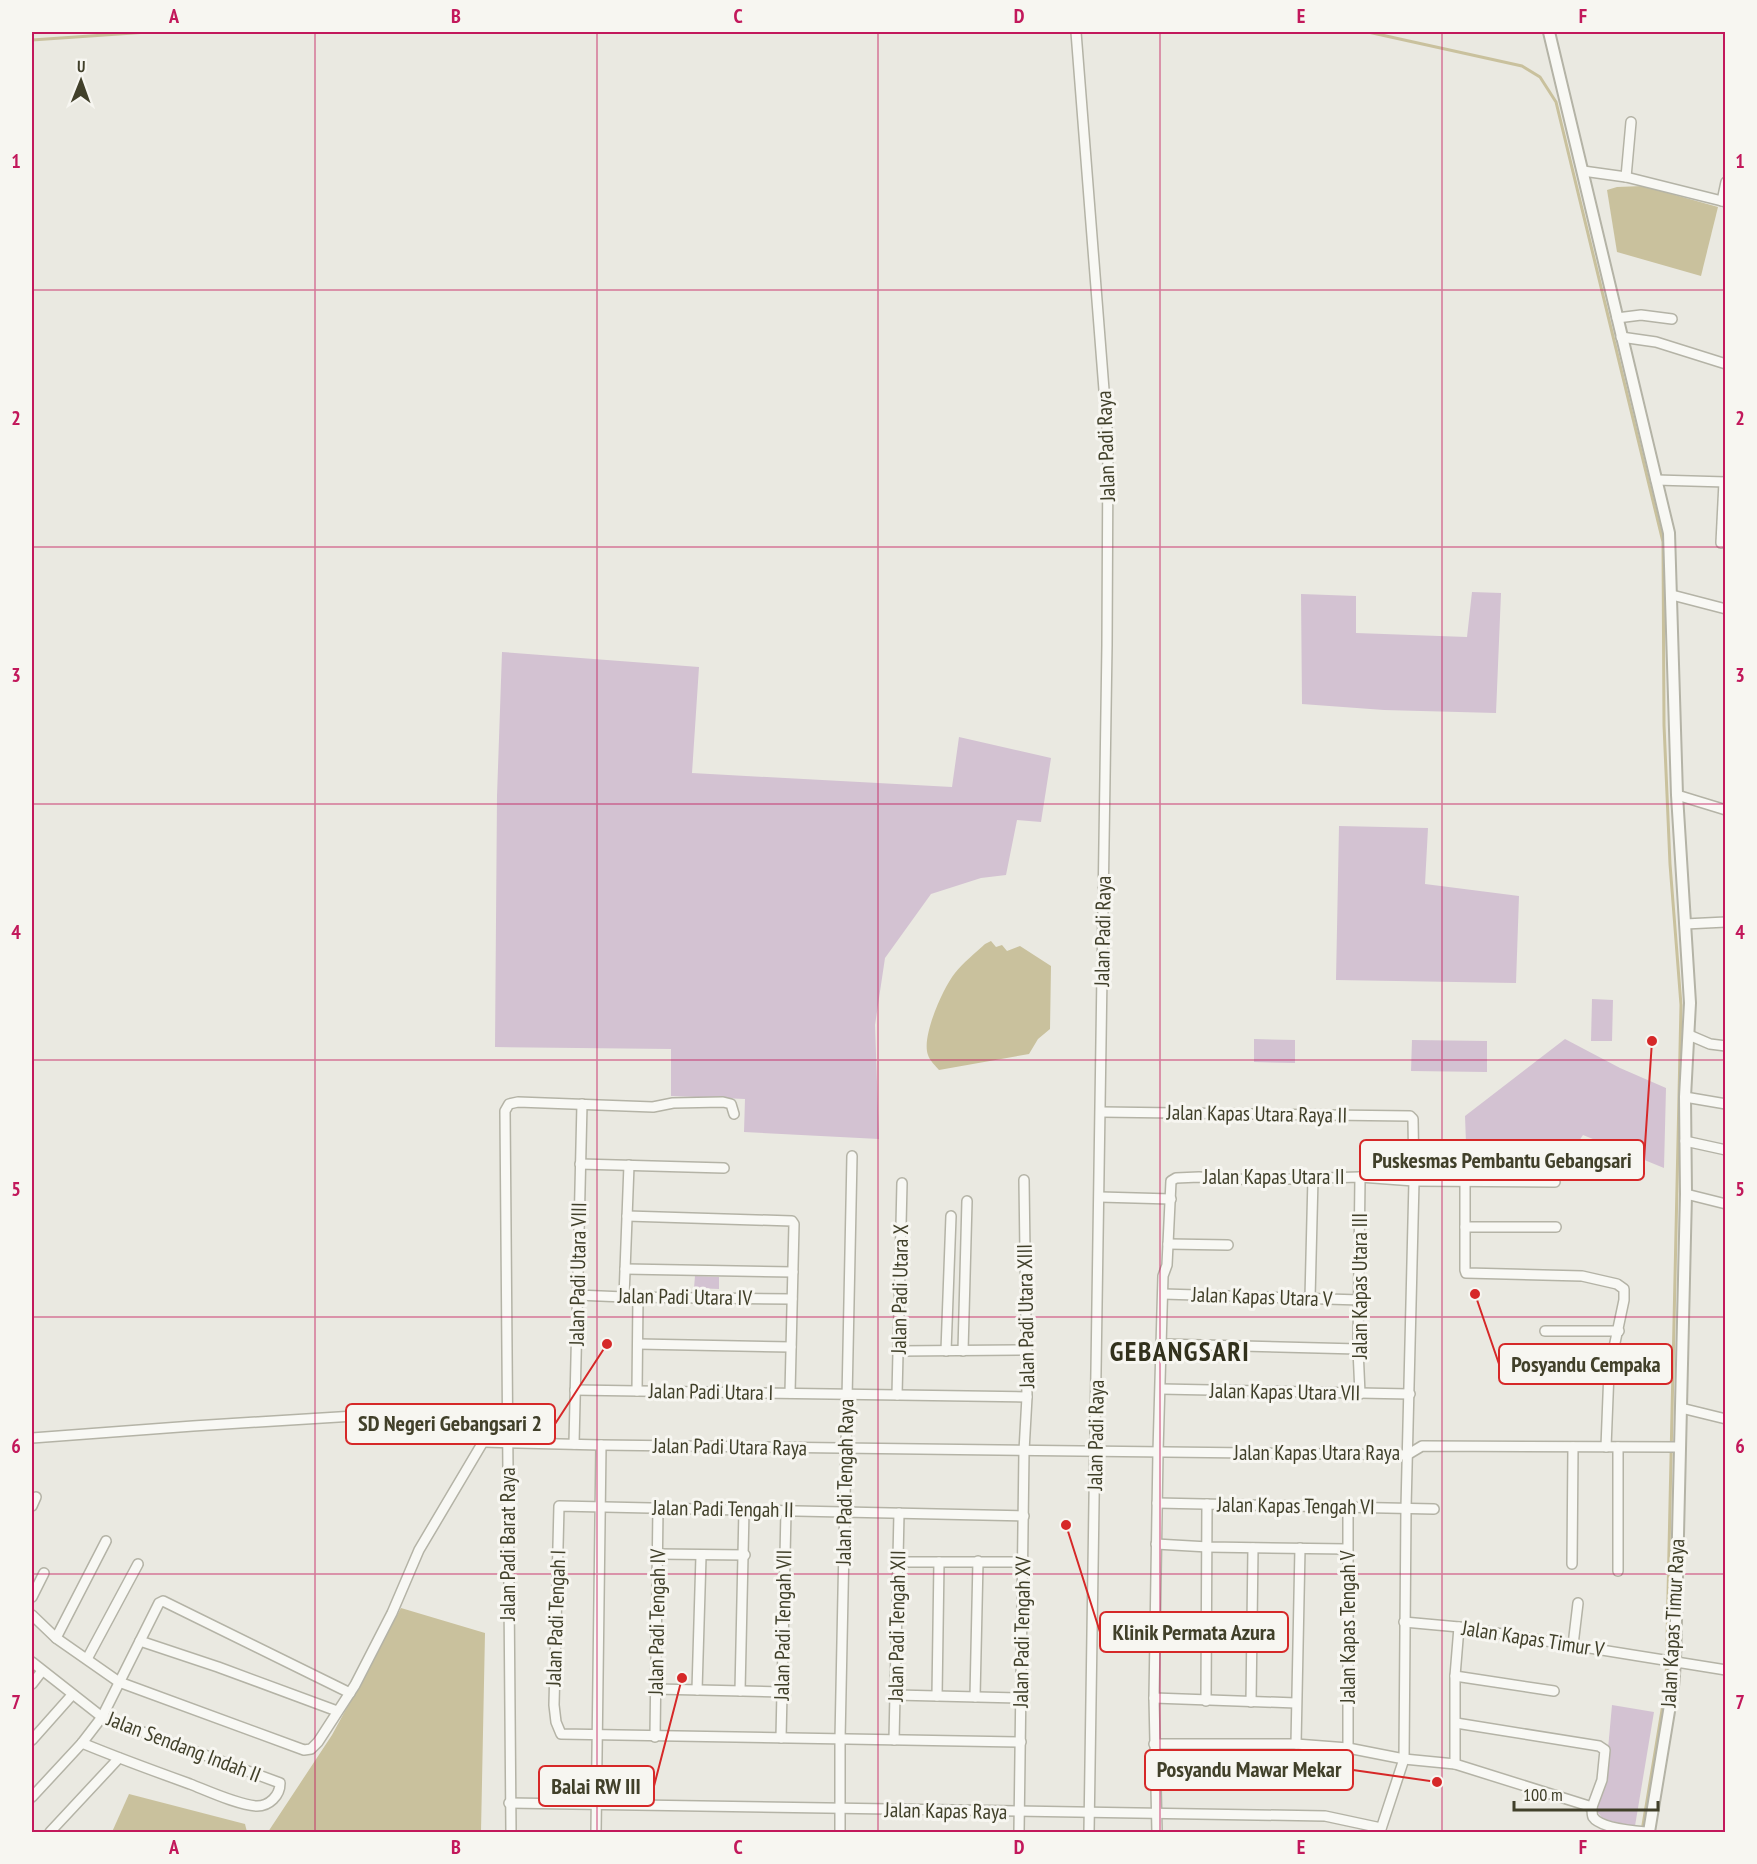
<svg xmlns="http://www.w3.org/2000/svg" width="1757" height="1864" viewBox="0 0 1757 1864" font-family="'PT Sans Narrow',sans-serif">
  <rect width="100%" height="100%" fill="#eae9e1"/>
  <g fill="#d3c2d2">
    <polygon points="1472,592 1501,593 1496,713 1384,710 1302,704 1301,594 1356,596 1356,633 1467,637"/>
    <polygon points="502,652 699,667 692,773 952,787 959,737 1051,758 1041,822 1017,820 1006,875 981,878 931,894 885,958 875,1025 879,1139 744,1132 745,1099 671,1096 671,1049 495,1047 497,796"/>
    <polygon points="1339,826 1428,828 1425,884 1519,896 1516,983 1336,980"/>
    <polygon points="1592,999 1613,1000 1612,1041 1591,1041"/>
    <polygon points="1254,1039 1295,1040 1295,1063 1254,1062"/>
    <polygon points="1565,1039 1620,1068 1666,1088 1664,1168 1583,1135 1561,1168 1531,1176 1510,1172 1509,1145 1466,1143 1465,1116"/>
    <polygon points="1412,1040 1487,1041 1487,1072 1411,1071"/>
    <polygon points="695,1276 719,1277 719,1289 694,1288"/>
    <polygon points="1612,1705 1654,1712 1635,1826 1604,1820 1595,1809 1605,1782"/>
  </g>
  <g fill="#c9c19d">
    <polygon points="1643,186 1718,207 1701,276 1617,252 1607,190 1617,187"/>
    <path d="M 991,941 L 996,947 L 1002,945 L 1007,951 L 1020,946 L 1051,966 L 1050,1029 L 1038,1039 L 1029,1054 L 939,1070 C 935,1065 930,1061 928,1055 C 921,1037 943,988 955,973 C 963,963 975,953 985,944 Z"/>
    <polygon points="401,1608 485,1633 481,1832 268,1832 332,1735"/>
    <polygon points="129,1794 245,1824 247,1832 112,1832"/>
  </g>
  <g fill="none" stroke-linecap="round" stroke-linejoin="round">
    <g stroke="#c9c19d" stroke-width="3">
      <polyline points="1368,32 1522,66 1540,77 1556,102 1663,542 1664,725 1670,864 1681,1005 1666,1686 1642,1831"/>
      <polyline points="32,40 148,32"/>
    </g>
    <g stroke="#b4b3a6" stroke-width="12">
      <g id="minor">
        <polyline points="1076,32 1108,441 1107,645 1089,1832"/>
        <polyline points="1583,171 1626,177 1726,202"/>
        <polyline points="1626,177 1631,122"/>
        <polyline points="1722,201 1726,182"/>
        <polyline points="1617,318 1641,315 1672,319"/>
        <polyline points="1621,337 1656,342 1726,364"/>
        <polyline points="1656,480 1726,482"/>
        <polyline points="1721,543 1724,482"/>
        <polyline points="1672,595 1726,609"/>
        <polyline points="1677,795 1726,810"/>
        <polyline points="1685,924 1726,922"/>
        <polyline points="1689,1035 1710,1044 1726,1046"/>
        <polyline points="1685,1097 1726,1104"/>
        <polyline points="1101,1112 1410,1116 1413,1119 1414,1181 1406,1508 1404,1759 1380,1832"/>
        <polyline points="1685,1141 1726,1150"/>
        <polyline points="580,1164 724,1168"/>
        <polyline points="1360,1177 1358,1349 1360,1394"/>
        <polyline points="1465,1180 1465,1270 1466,1273 1582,1276 1617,1284 1624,1289 1624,1300 1609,1371 1606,1447"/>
        <polyline points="1686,1194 1726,1204"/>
        <polyline points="1100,1197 1171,1199"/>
        <polyline points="627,1216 792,1221 794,1224 790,1393"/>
        <polyline points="1465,1227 1556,1227"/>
        <polyline points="1168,1244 1228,1245"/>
        <polyline points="625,1269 793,1272"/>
        <polyline points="1163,1294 1360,1300"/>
        <polyline points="577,1295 624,1297 792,1299"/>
        <polyline points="624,1297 629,1165"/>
        <polyline points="1310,1298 1313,1178"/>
        <polyline points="1545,1331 1619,1331"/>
        <polyline points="638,1344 791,1347"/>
        <polyline points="1162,1344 1358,1349"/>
        <polyline points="899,1351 1027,1350"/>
        <polyline points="946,1351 951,1216"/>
        <polyline points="963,1351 967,1201"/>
        <polyline points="1161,1389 1410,1394"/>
        <polyline points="575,1390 1027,1397"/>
        <polyline points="637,1391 638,1297"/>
        <polyline points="897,1395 902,1183"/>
        <polyline points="1681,1408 1726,1419"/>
        <polyline points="32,1438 193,1426 403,1413 418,1416 483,1442 601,1445 1407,1455 1422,1446 1679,1447"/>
        <polyline points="574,1444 582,1104"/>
        <polyline points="1618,1447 1618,1571"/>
        <polyline points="1157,1503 1434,1509"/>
        <polyline points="32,1506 36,1497"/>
        <polyline points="1348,1507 1348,1748"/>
        <polyline points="1156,1544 1208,1547 1347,1549"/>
        <polyline points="658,1554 745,1555"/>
        <polyline points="898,1562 1024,1562"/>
        <polyline points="1572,1564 1573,1447"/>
        <polyline points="32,1597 44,1573"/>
        <polyline points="32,1615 56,1638 119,1682 304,1750 311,1749 318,1742 355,1685 392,1613 419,1550 483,1442"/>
        <polyline points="1404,1622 1459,1627 1726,1670"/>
        <polyline points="56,1638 106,1541"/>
        <polyline points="140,1641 218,1667 337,1711"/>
        <polyline points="1573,1645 1578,1603"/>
        <polyline points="87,1659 138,1564"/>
        <path d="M 32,1662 L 102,1717 L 280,1783 C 280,1796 269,1806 257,1806 C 238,1805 208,1791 190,1784 C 154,1771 118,1758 82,1743"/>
        <polyline points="1455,1676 1554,1691"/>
        <polyline points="32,1684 42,1671"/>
        <polyline points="656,1689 782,1692"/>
        <polyline points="697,1690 701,1556"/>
        <polyline points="740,1691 744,1510"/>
        <polyline points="896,1695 1021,1698"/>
        <polyline points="937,1696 939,1562"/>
        <polyline points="975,1697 978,1561"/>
        <polyline points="1154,1698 1296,1703"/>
        <polyline points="1206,1701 1207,1504"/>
        <polyline points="1251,1702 1253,1548"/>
        <polyline points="1456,1723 1599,1746 1605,1750 1602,1780 1592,1807"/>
        <polyline points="655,1737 658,1508"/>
        <polyline points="781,1738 786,1511"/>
        <polyline points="32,1740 72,1695"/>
        <polyline points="894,1740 899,1513"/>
        <polyline points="1021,1742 561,1734 556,1722 554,1705 559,1506 1024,1516"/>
        <path d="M 1154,1744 L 1296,1744 L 1348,1748 L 1404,1759 L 1455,1764 L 1592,1807 C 1592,1810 1592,1815 1593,1817 C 1600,1828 1634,1831 1646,1832"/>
        <polyline points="1296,1744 1300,1548"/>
        <polyline points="1455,1764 1455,1676 1459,1627"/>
        <polyline points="32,1797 82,1743 102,1717 159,1603 163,1601 350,1693"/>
        <polyline points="509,1803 1325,1816 1381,1828"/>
        <polyline points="50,1832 119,1758"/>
        <polyline points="511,1832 505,1111 509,1104 518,1102 653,1107 673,1103 723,1102 731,1104 734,1114"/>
        <polyline points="596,1832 601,1445"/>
        <polyline points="840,1832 840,1739 852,1156"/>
        <polyline points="1019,1832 1024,1451 1027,1397 1024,1180"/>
        <polyline points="1157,1832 1154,1698 1158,1452 1163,1276 1167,1265 1171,1181 1176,1178 1199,1177 1256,1180 1360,1177 1414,1181 1555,1182"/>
      </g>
    </g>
    <g stroke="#b4b3a6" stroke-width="14">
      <polyline id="tertiary" points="1549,32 1669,533 1677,795 1690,1003 1685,1097 1686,1194 1675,1662 1673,1687 1649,1832"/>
    </g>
    <use href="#minor" stroke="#f8f8f4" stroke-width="9"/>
    <use href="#tertiary" stroke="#f8f8f4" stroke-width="10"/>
  </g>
  <path fill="none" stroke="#c2185b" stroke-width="1.5" stroke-opacity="0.55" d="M 315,32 L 315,1832M 597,32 L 597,1832M 878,32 L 878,1832M 1160,32 L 1160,1832M 1442,32 L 1442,1832M 32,290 L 1726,290M 32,547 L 1726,547M 32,804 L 1726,804M 32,1060 L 1726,1060M 32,1317 L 1726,1317M 32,1574 L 1726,1574"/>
  <g text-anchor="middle" stroke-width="6" stroke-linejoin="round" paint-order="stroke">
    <g font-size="21" fill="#41402a" stroke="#f7f6f1">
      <text transform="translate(1106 446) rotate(-92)" y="7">Jalan Padi Raya</text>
      <text transform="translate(1103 931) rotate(-89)" y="7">Jalan Padi Raya</text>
      <text transform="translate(1257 1114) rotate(1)" y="7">Jalan Kapas Utara Raya II</text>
      <text x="1274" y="1184">Jalan Kapas Utara II</text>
      <text transform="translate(578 1274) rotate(-89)" y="7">Jalan Padi Utara VIII</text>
      <text transform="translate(1360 1286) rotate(-90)" y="7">Jalan Kapas Utara III</text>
      <text transform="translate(900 1289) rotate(-89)" y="7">Jalan Padi Utara X</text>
      <text transform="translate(685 1297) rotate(1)" y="7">Jalan Padi Utara IV</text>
      <text transform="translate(1262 1297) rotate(2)" y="7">Jalan Kapas Utara V</text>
      <text transform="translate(1026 1316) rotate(-91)" y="7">Jalan Padi Utara XIII</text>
      <text transform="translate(711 1392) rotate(1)" y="7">Jalan Padi Utara I</text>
      <text transform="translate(1285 1392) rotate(1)" y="7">Jalan Kapas Utara VII</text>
      <text transform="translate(1096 1435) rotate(-89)" y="7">Jalan Padi Raya</text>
      <text transform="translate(730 1447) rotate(1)" y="7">Jalan Padi Utara Raya</text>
      <text x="1317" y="1460">Jalan Kapas Utara Raya</text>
      <text transform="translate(845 1482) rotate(-89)" y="7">Jalan Padi Tengah Raya</text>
      <text transform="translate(1296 1506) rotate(1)" y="7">Jalan Kapas Tengah VI</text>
      <text transform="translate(723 1509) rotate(1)" y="7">Jalan Padi Tengah II</text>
      <text transform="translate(508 1544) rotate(-90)" y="7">Jalan Padi Barat Raya</text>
      <text transform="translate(556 1618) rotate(-88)" y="7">Jalan Padi Tengah I</text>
      <text transform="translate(657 1622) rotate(-89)" y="7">Jalan Padi Tengah IV</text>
      <text transform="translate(1673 1623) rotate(-87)" y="7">Jalan Kapas Timur Raya</text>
      <text transform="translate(783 1625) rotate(-89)" y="7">Jalan Padi Tengah VII</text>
      <text transform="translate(897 1626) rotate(-89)" y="7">Jalan Padi Tengah XII</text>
      <text transform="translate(1348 1627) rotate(-90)" y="7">Jalan Kapas Tengah V</text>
      <text transform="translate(1022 1632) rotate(-89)" y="7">Jalan Padi Tengah XV</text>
      <text transform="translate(1533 1639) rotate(9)" y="7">Jalan Kapas Timur V</text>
      <text transform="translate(184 1747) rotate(21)" y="7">Jalan Sendang Indah II</text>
      <text transform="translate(946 1811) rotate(1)" y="7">Jalan Kapas Raya</text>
    </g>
    <g font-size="27" font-weight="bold" letter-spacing="1.5" fill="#32311c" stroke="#f7f6f1">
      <text x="1180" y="1361">GEBANGSARI</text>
    </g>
  </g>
  <path fill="none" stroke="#d62828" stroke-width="2" d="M1652 1041L1644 1160M1475 1294L1499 1364M607 1344L555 1424M1066 1525L1100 1632M1437 1782L1353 1770M682 1678L654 1786"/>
  <g fill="#d62828" stroke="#f7f6f1" stroke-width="2">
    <circle cx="1652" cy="1041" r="6"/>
    <circle cx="1475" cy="1294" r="6"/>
    <circle cx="607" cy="1344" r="6"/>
    <circle cx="1066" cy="1525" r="6"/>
    <circle cx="1437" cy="1782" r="6"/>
    <circle cx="682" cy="1678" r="6"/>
  </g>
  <g fill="#f7f6f1" stroke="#d62828" stroke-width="2">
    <rect x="1360" y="1140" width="284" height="40" rx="6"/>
    <rect x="1499" y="1344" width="173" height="40" rx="6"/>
    <rect x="346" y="1404" width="209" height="40" rx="6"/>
    <rect x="1100" y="1612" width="188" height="40" rx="6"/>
    <rect x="1145" y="1750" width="208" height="40" rx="6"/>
    <rect x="539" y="1766" width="115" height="40" rx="6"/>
  </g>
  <g font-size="22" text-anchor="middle" font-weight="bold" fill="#41402a">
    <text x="1502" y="1168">Puskesmas Pembantu Gebangsari</text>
    <text x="1586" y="1372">Posyandu Cempaka</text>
    <text x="450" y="1431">SD Negeri Gebangsari 2</text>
    <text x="1194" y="1640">Klinik Permata Azura</text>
    <text x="1249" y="1777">Posyandu Mawar Mekar</text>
    <text x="596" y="1794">Balai RW III</text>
  </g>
  <rect width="1757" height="1864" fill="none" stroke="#f7f6f1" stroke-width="66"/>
  <g transform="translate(81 81) rotate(1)" stroke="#f7f6f1" stroke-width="4.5" paint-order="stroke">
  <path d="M0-4.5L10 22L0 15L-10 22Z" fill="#41402a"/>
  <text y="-9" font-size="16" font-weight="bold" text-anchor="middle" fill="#41402a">U</text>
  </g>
  <path d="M1514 1801v9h144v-9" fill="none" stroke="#41402a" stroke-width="3"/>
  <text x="1523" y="1801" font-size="18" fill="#41402a" stroke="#f7f6f1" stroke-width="4.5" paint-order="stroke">100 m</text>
  <rect x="33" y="33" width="1691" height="1798" fill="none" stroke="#c2185b" stroke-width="2"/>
  <g font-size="20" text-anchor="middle" font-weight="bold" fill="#c2185b">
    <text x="174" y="23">A</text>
    <text x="456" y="23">B</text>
    <text x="738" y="23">C</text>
    <text x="1019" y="23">D</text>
    <text x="1301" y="23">E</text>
    <text x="1583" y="23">F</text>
    <text x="16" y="168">1</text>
    <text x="1740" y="168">1</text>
    <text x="16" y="425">2</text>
    <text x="1740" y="425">2</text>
    <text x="16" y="682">3</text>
    <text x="1740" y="682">3</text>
    <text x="16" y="939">4</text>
    <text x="1740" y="939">4</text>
    <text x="16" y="1196">5</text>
    <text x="1740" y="1196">5</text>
    <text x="16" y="1453">6</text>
    <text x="1740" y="1453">6</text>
    <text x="16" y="1709">7</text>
    <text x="1740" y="1709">7</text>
    <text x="174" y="1854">A</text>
    <text x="456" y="1854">B</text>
    <text x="738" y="1854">C</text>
    <text x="1019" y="1854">D</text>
    <text x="1301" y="1854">E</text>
    <text x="1583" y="1854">F</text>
  </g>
</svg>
